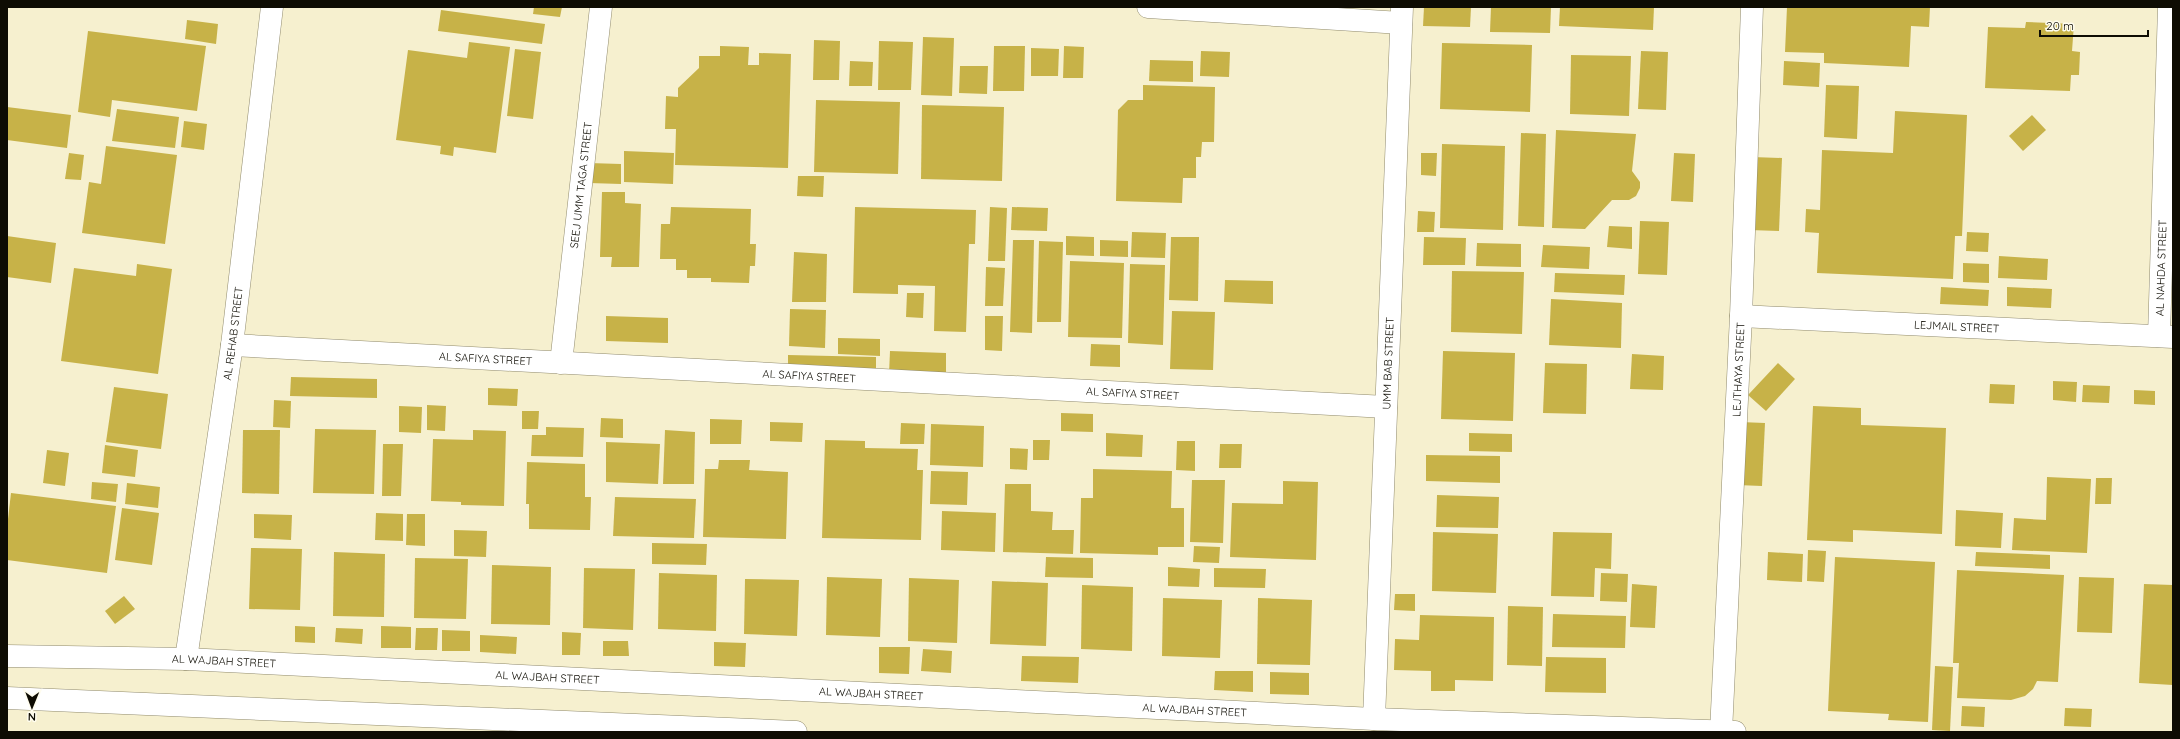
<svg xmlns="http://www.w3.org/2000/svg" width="2180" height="739" viewBox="0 0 2180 739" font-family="Quicksand,sans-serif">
  <rect width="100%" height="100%" fill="#f6f0cf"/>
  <g fill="#c7b248">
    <polygon points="534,7 562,7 560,17 533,14"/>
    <polygon points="1424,7 1471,7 1470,27 1423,26"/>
    <polygon points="1491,7 1551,7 1550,33 1490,32"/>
    <polygon points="1560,7 1654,7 1653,30 1559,26"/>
    <polygon points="1787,7 1930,7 1929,27 1911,26 1909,67 1824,63 1824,53 1785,52"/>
    <polygon points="441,10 545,24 542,44 438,31"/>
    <polygon points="187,20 218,24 216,44 185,39"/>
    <polygon points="2026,22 2074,24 2072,51 2080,52 2079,75 2071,75 2070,91 1985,88 1988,27 2025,28"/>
    <polygon points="88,31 206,46 197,111 112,100 110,117 78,112"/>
    <polygon points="923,37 954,38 952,96 921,95"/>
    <polygon points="814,40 840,41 839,80 813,80"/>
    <polygon points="879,41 913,42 911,90 878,90"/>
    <polygon points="469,42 510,47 496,153 454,147 453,156 440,154 441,146 396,140 408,50 467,58"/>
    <polygon points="1442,43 1532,45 1530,112 1440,109"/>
    <polygon points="720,46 749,47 748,65 759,65 759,53 791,54 788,168 675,165 676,129 665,129 666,96 678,97 678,88 699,68 699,56 720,56"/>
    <polygon points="994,46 1025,46 1024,91 993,91"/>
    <polygon points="1064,46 1084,47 1083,78 1063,78"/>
    <polygon points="1031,48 1059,49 1058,76 1031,76"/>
    <polygon points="515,49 541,52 533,119 507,116"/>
    <polygon points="1201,51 1230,52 1229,77 1200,76"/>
    <polygon points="1641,51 1668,52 1666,110 1638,109"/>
    <polygon points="1571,55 1631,56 1629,116 1570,114"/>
    <polygon points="1150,60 1193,61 1193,82 1149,81"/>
    <polygon points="850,61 873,62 872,86 849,86"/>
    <polygon points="1784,61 1820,63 1819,87 1783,85"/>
    <polygon points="960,66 988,66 987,94 959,93"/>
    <polygon points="1143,85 1215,87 1214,142 1202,142 1201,157 1196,157 1196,178 1183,178 1182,203 1116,201 1118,110 1128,100 1143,100"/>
    <polygon points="1826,85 1859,86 1857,139 1824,137"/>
    <polygon points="816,100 900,102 898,174 814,172"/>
    <polygon points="922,105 1004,107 1002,181 921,179"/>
    <polygon points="7,107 71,115 67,148 7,140"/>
    <polygon points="117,109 179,117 175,148 112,141"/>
    <polygon points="1895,111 1967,115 1962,236 1955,236 1953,279 1817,273 1819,233 1805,232 1806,209 1820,210 1822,150 1893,153"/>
    <polygon points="2032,115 2046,130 2023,151 2009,136"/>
    <polygon points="184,121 207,124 204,150 181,147"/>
    <polygon points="1556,130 1636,134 1632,171 1640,182 1640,188 1636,196 1629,200 1612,200 1585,229 1552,228"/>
    <polygon points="1521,133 1546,134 1544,227 1518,226"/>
    <polygon points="1442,144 1505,146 1503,230 1440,228"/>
    <polygon points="106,146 177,155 165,244 82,233 89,182 101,184"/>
    <polygon points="624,151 674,153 673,184 624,182"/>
    <polygon points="69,153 84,155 81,180 65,179"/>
    <polygon points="1421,153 1437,153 1436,176 1421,175"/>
    <polygon points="1674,153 1695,154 1693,202 1671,201"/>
    <polygon points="1752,157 1782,158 1779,231 1749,230"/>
    <polygon points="589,163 621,164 621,184 589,183"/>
    <polygon points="798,176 824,176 823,197 797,196"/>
    <polygon points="602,192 625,192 625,203 641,204 639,267 611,267 612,257 600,257"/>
    <polygon points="671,207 751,209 750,244 756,244 755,266 750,266 749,283 711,282 711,278 687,278 687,270 676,270 676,259 660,259 661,224 670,224"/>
    <polygon points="855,207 976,210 975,244 969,244 966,332 934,331 935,286 898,285 898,294 853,293"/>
    <polygon points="990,207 1007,208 1005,261 988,261"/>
    <polygon points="1012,207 1048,208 1047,231 1011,230"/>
    <polygon points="1418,211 1435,212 1434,232 1417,232"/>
    <polygon points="1640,221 1669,222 1667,275 1638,274"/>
    <polygon points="1609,226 1632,227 1632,249 1607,247"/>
    <polygon points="1132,232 1166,233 1165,258 1131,257"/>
    <polygon points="1967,232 1989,233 1988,252 1966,251"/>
    <polygon points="7,236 56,243 51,283 7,277"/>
    <polygon points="1066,236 1094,237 1094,256 1066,255"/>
    <polygon points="1171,237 1199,237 1198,301 1169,300"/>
    <polygon points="1424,237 1466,238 1465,265 1423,265"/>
    <polygon points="1013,240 1034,240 1032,333 1010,332"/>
    <polygon points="1100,240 1128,241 1128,257 1100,256"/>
    <polygon points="1039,241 1063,242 1061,322 1037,322"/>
    <polygon points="1477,243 1521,244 1521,267 1476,266"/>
    <polygon points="1543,245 1590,247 1589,269 1541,267"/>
    <polygon points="794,252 827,254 826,302 792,302"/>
    <polygon points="1999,256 2048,259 2047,280 1998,278"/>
    <polygon points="1070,261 1124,263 1122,338 1068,337"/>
    <polygon points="1963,263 1989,264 1989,283 1963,282"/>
    <polygon points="137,264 172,269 158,374 61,361 74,268 136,276"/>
    <polygon points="1130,264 1165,265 1163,345 1128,343"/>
    <polygon points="986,267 1005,268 1003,306 985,306"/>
    <polygon points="1452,271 1524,272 1522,334 1451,332"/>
    <polygon points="1555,273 1625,275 1624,295 1554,292"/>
    <polygon points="1225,280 1273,281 1273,304 1224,302"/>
    <polygon points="1941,287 1989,290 1988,306 1940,304"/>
    <polygon points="2007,287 2052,289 2051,308 2007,306"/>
    <polygon points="907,293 924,293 923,318 906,317"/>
    <polygon points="1551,299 1622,303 1621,348 1549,345"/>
    <polygon points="790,309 826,310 825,348 789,346"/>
    <polygon points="1172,311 1215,312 1213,370 1170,369"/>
    <polygon points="606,316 668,318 668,343 606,341"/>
    <polygon points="985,316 1003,316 1002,351 985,350"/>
    <polygon points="838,338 880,339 880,356 838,354"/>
    <polygon points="1091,344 1120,345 1120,367 1090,366"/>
    <polygon points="890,351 946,353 946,375 889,374"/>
    <polygon points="1443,351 1515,353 1513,421 1441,419"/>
    <polygon points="1632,354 1664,356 1663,390 1630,389"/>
    <polygon points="788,355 876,357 876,369 788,367"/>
    <polygon points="1545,363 1587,364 1586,414 1543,413"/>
    <polygon points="1778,363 1795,379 1766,411 1748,395"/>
    <polygon points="291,377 377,379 377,398 290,396"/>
    <polygon points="2053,381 2077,382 2076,402 2053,400"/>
    <polygon points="1990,384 2015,385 2014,404 1989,403"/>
    <polygon points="2083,385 2110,386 2109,403 2082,402"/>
    <polygon points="114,387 168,394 161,449 106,442"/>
    <polygon points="488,388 518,389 517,406 488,405"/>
    <polygon points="2134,390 2155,391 2155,405 2134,404"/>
    <polygon points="274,400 291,401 290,428 273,427"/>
    <polygon points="427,405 446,406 445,431 427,430"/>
    <polygon points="399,406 422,407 421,433 399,432"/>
    <polygon points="1813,406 1861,408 1861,425 1946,428 1942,534 1853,530 1853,542 1807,540"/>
    <polygon points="522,411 539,411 538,429 522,429"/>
    <polygon points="1061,413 1093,414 1093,432 1061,431"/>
    <polygon points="601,418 623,419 623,438 600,437"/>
    <polygon points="710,419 742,420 741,444 710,444"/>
    <polygon points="770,422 803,423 802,442 770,441"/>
    <polygon points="1740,422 1765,423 1762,486 1737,485"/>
    <polygon points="901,423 925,424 924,444 900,444"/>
    <polygon points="931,424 984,426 983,467 930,465"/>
    <polygon points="546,427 584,428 583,457 531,456 532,435 546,435"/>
    <polygon points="315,429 376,430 374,494 313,493"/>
    <polygon points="243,430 280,430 279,494 242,493"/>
    <polygon points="473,430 506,431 504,506 461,505 461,502 431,501 433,439 473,440"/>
    <polygon points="665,430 695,432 694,484 663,484"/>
    <polygon points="1106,433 1143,435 1142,457 1106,456"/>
    <polygon points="1469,433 1512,434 1512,452 1469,451"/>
    <polygon points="825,440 865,441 865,448 918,449 917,470 923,470 921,540 822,538"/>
    <polygon points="1033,440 1050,440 1049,460 1033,460"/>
    <polygon points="1177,441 1195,441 1195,471 1176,470"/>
    <polygon points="606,442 660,444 658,484 606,482"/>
    <polygon points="383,444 403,444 401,496 382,496"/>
    <polygon points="1220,444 1242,444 1241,468 1219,468"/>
    <polygon points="105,445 138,450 135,477 102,473"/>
    <polygon points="1010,448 1028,449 1027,470 1010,469"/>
    <polygon points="47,450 69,453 65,486 43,483"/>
    <polygon points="1426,455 1500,456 1500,483 1426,481"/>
    <polygon points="719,460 750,460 749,470 788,472 786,539 703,537 705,469 718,469"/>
    <polygon points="527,462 585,464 585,497 591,497 590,530 529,529 529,504 526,504"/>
    <polygon points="1093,469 1172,471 1171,508 1184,508 1184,547 1158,547 1158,555 1080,553 1081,498 1093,498"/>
    <polygon points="931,471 968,472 967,505 930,504"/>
    <polygon points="2047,477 2091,479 2087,553 2012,550 2014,518 2046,520"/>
    <polygon points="2096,478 2112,478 2111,504 2095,504"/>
    <polygon points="1192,480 1225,480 1223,543 1190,542"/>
    <polygon points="1283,481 1318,482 1316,560 1230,557 1232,503 1283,504"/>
    <polygon points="92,482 118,484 116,502 91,499"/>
    <polygon points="127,483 160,487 158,508 125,504"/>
    <polygon points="1005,484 1031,484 1031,511 1053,512 1052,530 1074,530 1073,554 1003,552"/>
    <polygon points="11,493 116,506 107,573 7,560 7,528"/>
    <polygon points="1437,495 1499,497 1498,528 1436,527"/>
    <polygon points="615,497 696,499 694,538 613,536"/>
    <polygon points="122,508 159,513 152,565 115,560"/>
    <polygon points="1956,510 2003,513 2001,548 1955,546"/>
    <polygon points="942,511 996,513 995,552 941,550"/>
    <polygon points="376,513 403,514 403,541 375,540"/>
    <polygon points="254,514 292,515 291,540 254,538"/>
    <polygon points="407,514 425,514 425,546 406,545"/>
    <polygon points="454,530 487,531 486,557 454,556"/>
    <polygon points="1433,532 1498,534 1496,593 1432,591"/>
    <polygon points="1553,532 1612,533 1611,569 1595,568 1594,597 1551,596"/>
    <polygon points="652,543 707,544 706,565 652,564"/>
    <polygon points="1194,546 1220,547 1219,563 1193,562"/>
    <polygon points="251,548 302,549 300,610 249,609"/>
    <polygon points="1808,550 1826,551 1824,582 1807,581"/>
    <polygon points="334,552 385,554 384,617 333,616"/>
    <polygon points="1768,552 1803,554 1802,582 1767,580"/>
    <polygon points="1976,552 2050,555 2050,569 1975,566"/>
    <polygon points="1046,557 1093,558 1093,578 1045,577"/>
    <polygon points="1835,557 1935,562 1928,722 1888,720 1889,714 1828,711"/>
    <polygon points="415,558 468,559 466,619 414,618"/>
    <polygon points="492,565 551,567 550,625 491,624"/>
    <polygon points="1168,567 1200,569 1199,587 1168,586"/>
    <polygon points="584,568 635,569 633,630 583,628"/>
    <polygon points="1214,568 1266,569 1265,588 1214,587"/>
    <polygon points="1957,570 2064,575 2058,682 2037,681 2033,689 2025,696 2011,700 1957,698 1959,663 1953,663"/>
    <polygon points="659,573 717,575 716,631 658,629"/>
    <polygon points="1601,573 1628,574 1627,602 1600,601"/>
    <polygon points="827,577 882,579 880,637 826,635"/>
    <polygon points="2079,577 2114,578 2112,633 2077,632"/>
    <polygon points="909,578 959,580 957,643 908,641"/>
    <polygon points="745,579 799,580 797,636 744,634"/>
    <polygon points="992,581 1048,583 1046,646 990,644"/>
    <polygon points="1632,584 1657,586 1655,628 1630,627"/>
    <polygon points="2144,584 2173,585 2173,685 2139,683"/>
    <polygon points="1082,585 1133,587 1132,651 1081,649"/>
    <polygon points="1395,594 1415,594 1415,611 1394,610"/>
    <polygon points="124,596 135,609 115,624 105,611"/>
    <polygon points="1163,598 1222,600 1220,658 1162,656"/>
    <polygon points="1258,598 1312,600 1310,665 1257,664"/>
    <polygon points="1508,606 1543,607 1542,666 1507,665"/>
    <polygon points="1553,614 1626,616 1625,648 1552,647"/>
    <polygon points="1420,615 1494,617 1493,681 1455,680 1455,691 1431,691 1431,671 1394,670 1395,639 1419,640"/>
    <polygon points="295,626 315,627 315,643 295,642"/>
    <polygon points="381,626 411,627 411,648 381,648"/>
    <polygon points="336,628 363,629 362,644 335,642"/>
    <polygon points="416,628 438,628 437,650 415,650"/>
    <polygon points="442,630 470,631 470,651 442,651"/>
    <polygon points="562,632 581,633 580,655 562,655"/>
    <polygon points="480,635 517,637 516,654 480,652"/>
    <polygon points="603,641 628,641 629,656 603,656"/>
    <polygon points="714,642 746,643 745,667 714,666"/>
    <polygon points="879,647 910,647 909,674 879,673"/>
    <polygon points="923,649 952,651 951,673 921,671"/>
    <polygon points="1022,656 1079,657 1078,683 1021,681"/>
    <polygon points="1546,657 1606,658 1606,693 1545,692"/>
    <polygon points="1935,666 1953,667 1950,731 1932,730"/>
    <polygon points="1215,671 1253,671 1253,692 1214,690"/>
    <polygon points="1270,672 1309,673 1309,695 1270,694"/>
    <polygon points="1962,706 1985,707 1984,727 1961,726"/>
    <polygon points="2065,708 2092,709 2091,727 2064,726"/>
  </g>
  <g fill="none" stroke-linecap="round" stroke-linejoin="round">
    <g stroke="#918b6d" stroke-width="23">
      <g id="minor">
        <polyline points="1148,7 1401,23"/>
        <path id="s1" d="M 1741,316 L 2173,337"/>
        <path id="s2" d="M 2159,336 L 2169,7"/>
        <path id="s3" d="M 232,345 L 1386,407"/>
        <path id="s4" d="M 561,363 L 601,7"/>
        <path id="s5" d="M 7,656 L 186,659 L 1374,719 L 1735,732"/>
        <path id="s6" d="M 186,659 L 232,345 L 272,7"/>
        <path id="s7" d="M 1374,719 L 1402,7"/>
        <path id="s8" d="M 1721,732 L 1741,316 L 1752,7"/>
      </g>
    </g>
    <g stroke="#918b6d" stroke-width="23">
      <polyline id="tertiary" points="7,698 796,732"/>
    </g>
    <use href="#minor" stroke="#fff" stroke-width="22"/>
    <use href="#tertiary" stroke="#fff" stroke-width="22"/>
  </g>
  <g text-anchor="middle" stroke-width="3" stroke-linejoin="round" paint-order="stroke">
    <g font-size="11" fill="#0e0c03" stroke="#fffdef">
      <text dy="4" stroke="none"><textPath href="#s4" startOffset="179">SEEJ UMM TAGA STREET</textPath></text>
      <text dy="4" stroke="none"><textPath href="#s2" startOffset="68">AL NAHDA STREET</textPath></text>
      <text dy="4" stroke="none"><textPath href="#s1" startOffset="216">LEJMAIL STREET</textPath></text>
      <text dy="4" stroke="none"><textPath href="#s6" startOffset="329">AL REHAB STREET</textPath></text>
      <text dy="4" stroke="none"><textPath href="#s3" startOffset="254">AL SAFIYA STREET</textPath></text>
      <text dy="4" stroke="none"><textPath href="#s7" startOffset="356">UMM BAB STREET</textPath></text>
      <text dy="4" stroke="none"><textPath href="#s8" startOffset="363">LEJTHAYA STREET</textPath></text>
      <text dy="4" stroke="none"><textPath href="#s3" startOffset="578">AL SAFIYA STREET</textPath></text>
      <text dy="4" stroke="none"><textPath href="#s3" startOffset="902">AL SAFIYA STREET</textPath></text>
      <text dy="4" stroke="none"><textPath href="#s5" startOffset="217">AL WAJBAH STREET</textPath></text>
      <text dy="4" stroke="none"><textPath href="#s5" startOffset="541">AL WAJBAH STREET</textPath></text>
      <text dy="4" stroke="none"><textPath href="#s5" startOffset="865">AL WAJBAH STREET</textPath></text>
      <text dy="4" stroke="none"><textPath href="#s5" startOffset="1189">AL WAJBAH STREET</textPath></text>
    </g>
  </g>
  <rect width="2180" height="739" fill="none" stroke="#0e0c03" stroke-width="16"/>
  <g transform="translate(32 707) rotate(181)" stroke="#fffdef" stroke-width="3" paint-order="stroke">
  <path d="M0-3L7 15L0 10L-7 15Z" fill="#0e0c03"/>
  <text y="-6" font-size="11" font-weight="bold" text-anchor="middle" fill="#0e0c03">N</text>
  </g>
  <path d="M2040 30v6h108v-6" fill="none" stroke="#0e0c03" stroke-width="2"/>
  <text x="2046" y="30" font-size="12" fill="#0e0c03" stroke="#fffdef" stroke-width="3" paint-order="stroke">20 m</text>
</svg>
